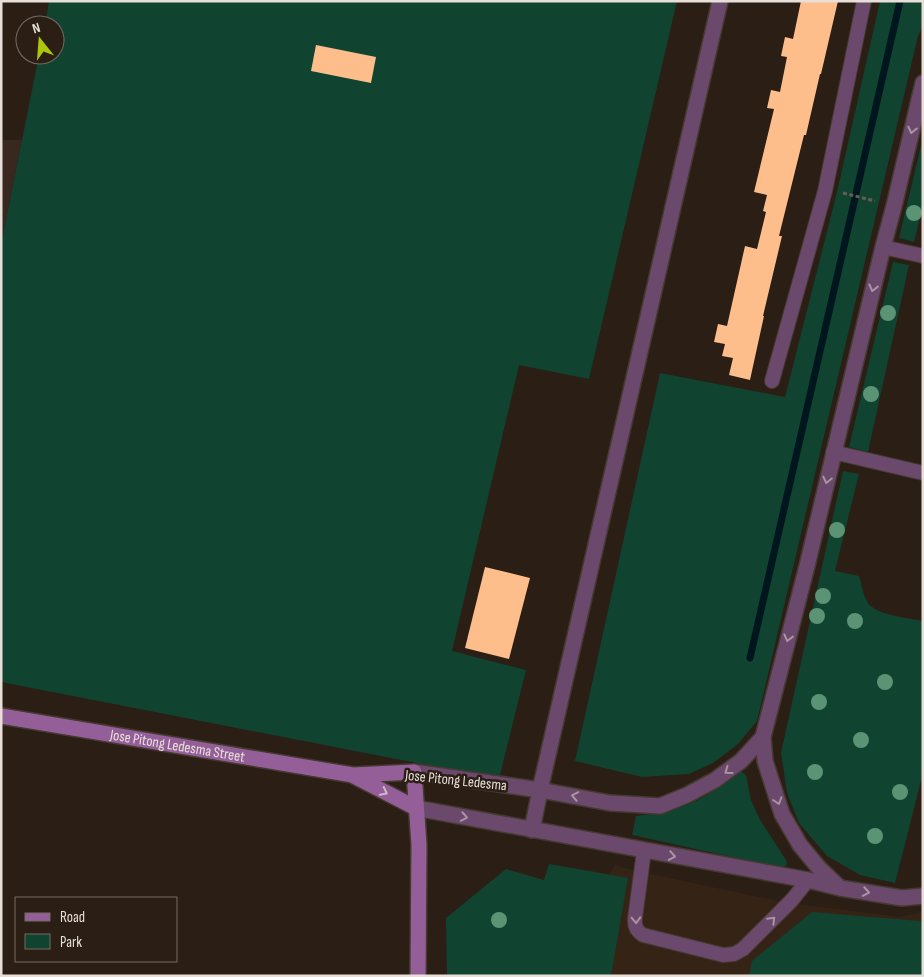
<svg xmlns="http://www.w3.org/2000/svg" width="924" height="977" viewBox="0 0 924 977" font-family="'Sofia Sans Condensed',sans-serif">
  <rect width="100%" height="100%" fill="#2a1e15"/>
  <polygon fill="#352416" points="549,864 609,874 615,865 641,872 788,903 900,917 923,912 923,976 447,976 446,918 506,869 544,880"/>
  <polygon fill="#392820" points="1,140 22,140 1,245"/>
  <g fill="#104330">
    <polygon points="49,1 677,1 589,379 519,365 452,651 526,670 499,779 1,682 1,245 39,55 55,55 55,25 45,25"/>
    <polygon points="880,1 923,1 923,25 918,36 757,721 738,744 713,763 689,774 642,777 575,761 660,373 785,397 837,192"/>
    <polygon points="923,137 923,205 914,242 899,238"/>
    <polygon points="893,262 909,265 868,452 849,447"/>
    <path d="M 843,471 L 859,474 L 835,571 L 859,576 C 862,585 863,595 868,603 C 876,615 908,618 923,621 L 923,773 L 895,883 L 860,875 L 827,856 L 799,823 L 787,793 L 781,753 Z"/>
    <path d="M 737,772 L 742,772 L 746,775 L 751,800 L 759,818 L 786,860 L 787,865 L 782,868 L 632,835 L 636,816 C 660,813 684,809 705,796 C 717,790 726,780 737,772 Z"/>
    <polygon points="549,864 628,878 611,976 447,976 446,918 506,869 544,880"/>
    <polygon points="812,912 920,921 923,920 923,976 749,976 752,961"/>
  </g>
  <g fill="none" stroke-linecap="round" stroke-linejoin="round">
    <polyline stroke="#00161e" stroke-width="7" points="750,658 900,1"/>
  </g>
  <g fill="#fdbe8c">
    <polygon points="801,1 838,1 821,74 820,74 806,135 804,135 779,236 782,236 763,316 764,316 750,380 729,375 733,358 722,356 725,344 714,342 718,324 727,326 745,246 757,249 766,212 763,211 767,195 754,192 774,109 767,108 771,90 780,92 787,57 781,56 785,37 793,39"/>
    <polygon points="316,45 376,57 371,83 311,71"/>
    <polygon points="485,567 530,578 509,659 465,648"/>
  </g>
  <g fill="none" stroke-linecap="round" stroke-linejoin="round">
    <g stroke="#453930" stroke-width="16">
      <g id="lane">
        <polyline points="883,247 923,256"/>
        <polyline points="772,381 825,191 864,1"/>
        <polyline points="833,452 923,473"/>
        <path d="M 644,851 L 635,918 C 634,927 637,931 643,935 L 723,955 L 734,954 L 743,949 L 792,900 L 808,880"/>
      </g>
    </g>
    <g stroke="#453930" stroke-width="18">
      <g id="street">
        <polyline points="414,772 540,790 610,803 660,806 687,795 715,780 741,761 763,737"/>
        <polyline points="416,808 808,880 840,888 902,898 923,896"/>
        <polyline points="532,830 540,790 720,1"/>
        <polyline points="840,888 819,868 800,845 782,814 765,761 763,737 807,566 883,247 894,206 923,83"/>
      </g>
    </g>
    <g stroke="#453930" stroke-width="18">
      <g id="secondary">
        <path id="s1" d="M 1,716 L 353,775 L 414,772 L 419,845 L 418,976"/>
        <polyline points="354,776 416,808"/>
      </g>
    </g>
    <polyline stroke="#685d55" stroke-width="3" stroke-dasharray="4 2.5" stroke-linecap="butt" points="843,193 875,201"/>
    <use href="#lane" stroke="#6b496d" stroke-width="14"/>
    <use href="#street" stroke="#6b496d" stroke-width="15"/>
    <use href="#secondary" stroke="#945f99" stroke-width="15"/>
  </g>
  <g fill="#5a9475">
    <circle cx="914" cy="213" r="8"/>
    <circle cx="888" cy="313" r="8"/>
    <circle cx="871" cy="394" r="8"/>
    <circle cx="837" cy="530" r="8"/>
    <circle cx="823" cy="596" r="8"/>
    <circle cx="817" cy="616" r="8"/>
    <circle cx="855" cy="621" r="8"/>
    <circle cx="885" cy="682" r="8"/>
    <circle cx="819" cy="702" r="8"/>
    <circle cx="861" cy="740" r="8"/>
    <circle cx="815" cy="772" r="8"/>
    <circle cx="900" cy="792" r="8"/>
    <circle cx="875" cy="836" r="8"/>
    <circle cx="499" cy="920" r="8"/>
  </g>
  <defs><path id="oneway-chevron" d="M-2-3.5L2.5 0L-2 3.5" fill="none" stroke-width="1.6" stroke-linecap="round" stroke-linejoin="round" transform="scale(1.25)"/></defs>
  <g stroke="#aa94a3">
    <use href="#oneway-chevron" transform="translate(912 130) rotate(103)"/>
    <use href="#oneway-chevron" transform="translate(873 288) rotate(104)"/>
    <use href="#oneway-chevron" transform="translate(827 480) rotate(103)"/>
    <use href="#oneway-chevron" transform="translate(788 638) rotate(104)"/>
    <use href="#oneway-chevron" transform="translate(728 771) rotate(144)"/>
    <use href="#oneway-chevron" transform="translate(575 796) rotate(-169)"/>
    <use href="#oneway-chevron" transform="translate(778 801) rotate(72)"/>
    <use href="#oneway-chevron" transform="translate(464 817) rotate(11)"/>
    <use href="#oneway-chevron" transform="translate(672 856) rotate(10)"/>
    <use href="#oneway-chevron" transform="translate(866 892) rotate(10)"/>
    <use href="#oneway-chevron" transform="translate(636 920) rotate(88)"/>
    <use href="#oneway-chevron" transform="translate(772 920) rotate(-45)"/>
  </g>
  <use stroke="#cfb9c6" href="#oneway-chevron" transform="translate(384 792) rotate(27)"/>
  <g text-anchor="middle" stroke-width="5" stroke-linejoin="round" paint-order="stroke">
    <g font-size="15" fill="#e8dfd9" stroke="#2a1e15">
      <text dy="5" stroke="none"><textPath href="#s1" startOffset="179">Jose Pitong Ledesma Street</textPath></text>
      <text transform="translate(456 780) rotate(6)" y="5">Jose Pitong Ledesma</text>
    </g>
  </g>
  <rect width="924" height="977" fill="none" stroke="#e8dfd9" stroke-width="5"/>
  <rect x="15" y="897" width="162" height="65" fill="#2a1e15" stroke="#766b63"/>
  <rect x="25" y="913" width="25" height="8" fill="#945f99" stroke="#766b63"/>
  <text x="60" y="922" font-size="15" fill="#e8dfd9">Road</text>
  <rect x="25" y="934" width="25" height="15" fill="#104330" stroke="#766b63"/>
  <text x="60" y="947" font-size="15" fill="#e8dfd9">Park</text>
  <g transform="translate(40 40) rotate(343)"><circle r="24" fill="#2a1e15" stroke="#766b63"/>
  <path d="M0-4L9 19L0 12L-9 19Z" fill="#adc60d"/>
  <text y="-8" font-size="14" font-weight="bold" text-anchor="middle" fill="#e8dfd9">N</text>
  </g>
</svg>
